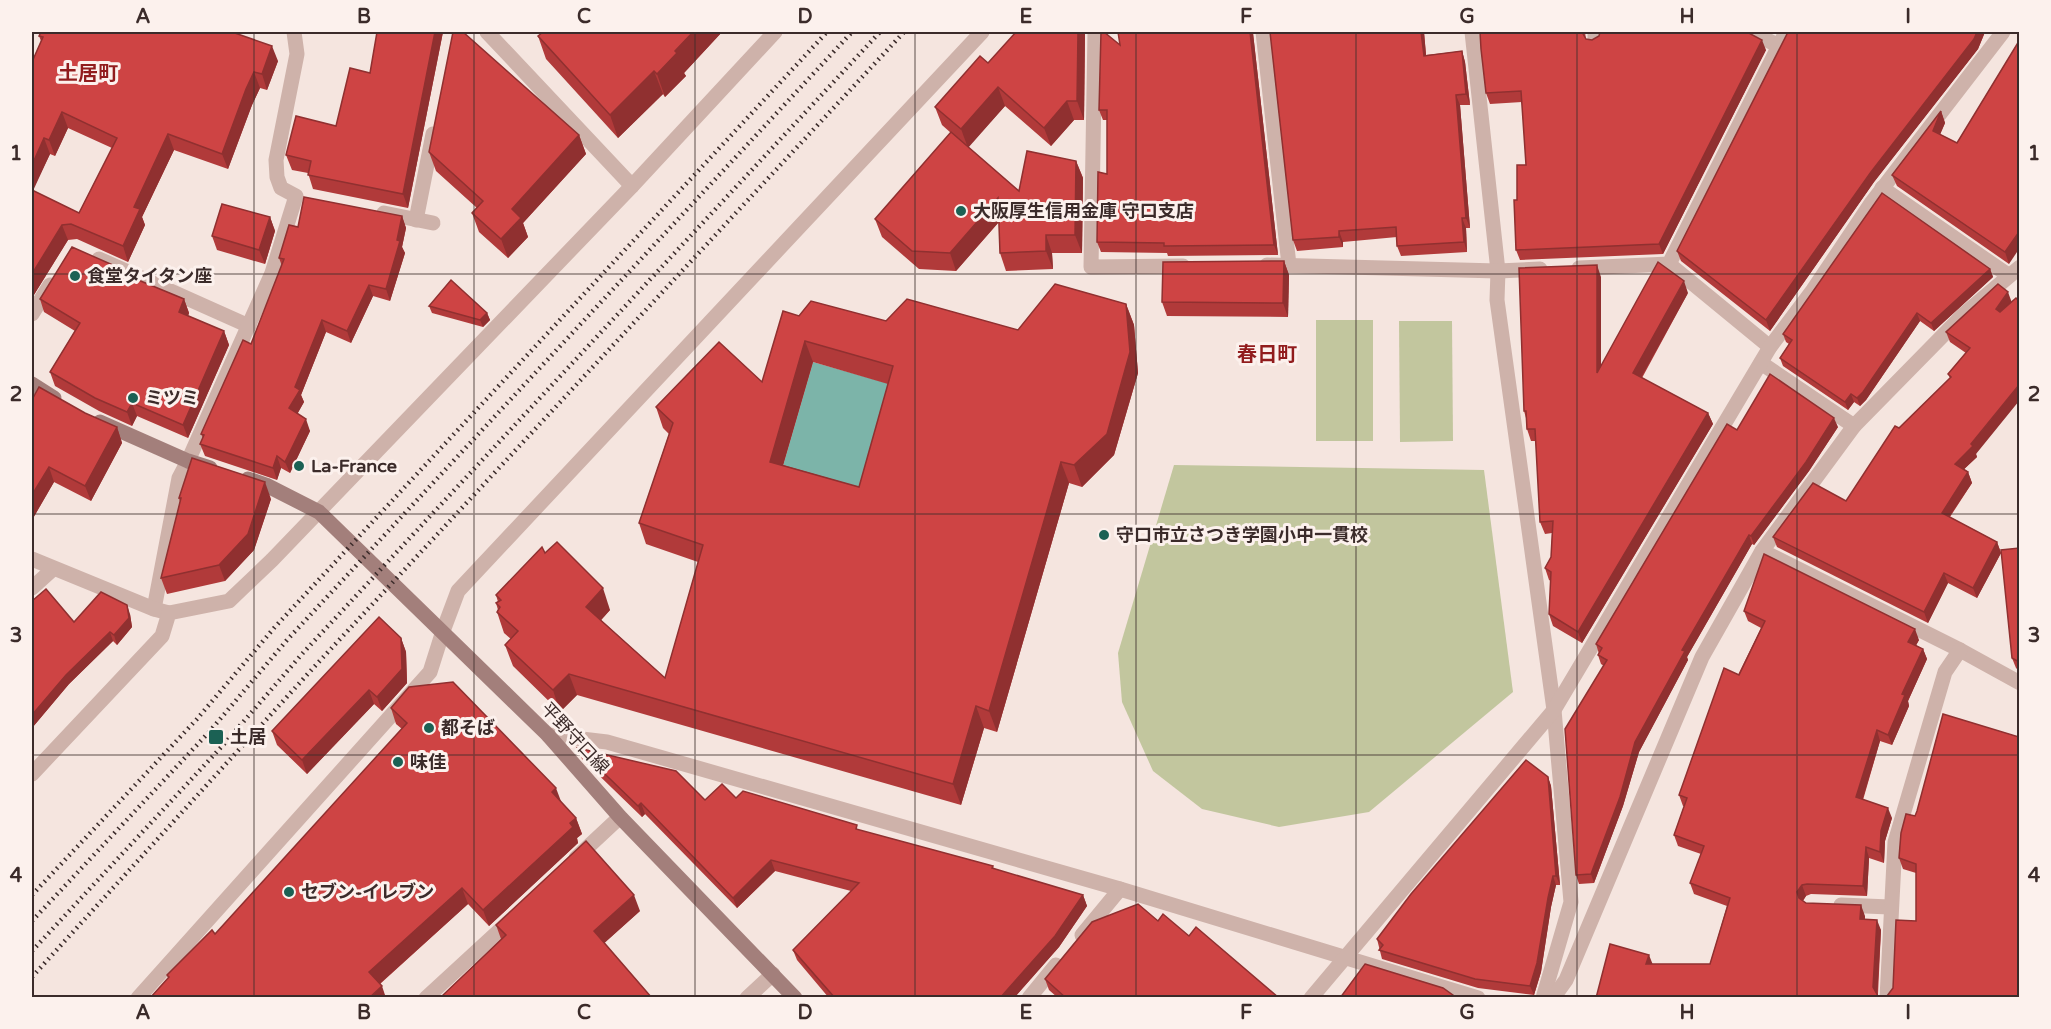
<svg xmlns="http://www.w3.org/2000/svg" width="2051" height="1029" viewBox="0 0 2051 1029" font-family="'Varela Round','Noto Sans JP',sans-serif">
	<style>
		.green { fill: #c2c69e }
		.water { fill: #7cb4a9 }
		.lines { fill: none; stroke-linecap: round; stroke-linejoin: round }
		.service { stroke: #ceb2aa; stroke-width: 15 }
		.minor { stroke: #ceb2aa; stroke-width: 15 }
		.tertiary { stroke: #ceb2aa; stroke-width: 15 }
		.secondary { stroke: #a37f7b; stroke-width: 15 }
		.rail { stroke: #3b2b2a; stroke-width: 4.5; stroke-dasharray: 1.5 4.5; stroke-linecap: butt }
		.wall { fill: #b13a3a; fill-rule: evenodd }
		.shaded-wall { fill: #903030 }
		.building { fill: #ce4444; stroke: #903030; stroke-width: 1.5; fill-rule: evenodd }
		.grid { fill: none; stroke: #3b2b2a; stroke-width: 1.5; stroke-opacity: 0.55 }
		.poi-dot { fill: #1b6154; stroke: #fcf1ed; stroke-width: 2 }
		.labels { text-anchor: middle; stroke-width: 6; stroke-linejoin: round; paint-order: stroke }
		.poi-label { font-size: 18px; font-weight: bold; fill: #3b2b2a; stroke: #fcf1ed; text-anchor: start }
		.street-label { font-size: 18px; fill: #3b2b2a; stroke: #fcf1ed }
		.neighbourhood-label { font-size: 20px; font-weight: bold; fill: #911c1d; stroke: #fcf1ed }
		.neatline { fill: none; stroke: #3b2b2a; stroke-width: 2 }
		.grid-label { font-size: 20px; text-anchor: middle; font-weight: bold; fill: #3b2b2a }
	</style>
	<rect width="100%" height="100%" fill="#f5e5df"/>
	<g class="green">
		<rect x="1316" y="320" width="57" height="121"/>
		<polygon points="1399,321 1452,321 1453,441 1400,442"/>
		<polygon points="1174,465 1484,470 1513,692 1369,812 1279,827 1202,809 1153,771 1122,702 1118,653"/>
	</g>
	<polygon class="water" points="813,362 901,387 866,508 778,483"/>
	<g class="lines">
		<g class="service">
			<polyline points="1751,32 1779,46"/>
			<polyline points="99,259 249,326"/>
			<polyline points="32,314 50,285"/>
			<polyline points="154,609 179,478 188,461"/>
			<polyline points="1841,905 1890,907"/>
		</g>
		<g class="minor">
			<polyline points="487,32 632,186"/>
			<polyline points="1095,32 1091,267 1183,266"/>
			<polyline points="1263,32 1289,265"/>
			<polyline points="1472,32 1498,271 1497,300 1554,710 1571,902 1543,998"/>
			<polyline points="1595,41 1595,32"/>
			<polyline points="1882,188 2008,275"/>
			<polyline points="384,213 433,223"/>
			<polyline points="416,220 433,134"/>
			<polyline points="1669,264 1770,347"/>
			<polyline points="1267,265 1498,271 1540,269"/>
			<polyline points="1579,268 1669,264 1786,32"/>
			<polyline points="1761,363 1854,426"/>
			<polyline points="188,461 272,273 296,196 281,188 277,177 276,160 297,54 294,32"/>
			<polyline points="1762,551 1960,650 2020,683"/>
			<polyline points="32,559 154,609 169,613"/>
			<polyline points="32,588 53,569"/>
			<polyline points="548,735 607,742 1120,889 1478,998"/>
			<polyline points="32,774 162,636 169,613 229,601 272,560 632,186 775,32"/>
			<polyline points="576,858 620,817"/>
			<polyline points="1082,935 1120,889"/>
			<polyline points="138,998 430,672 443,631"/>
			<polyline points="426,998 513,918"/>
			<polyline points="747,998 773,974"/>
			<polyline points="1029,998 1056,965"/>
			<polyline points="1311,998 1554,710 1770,347 1813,290 1872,202 2003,32"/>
			<polyline points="1553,998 1566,980 1702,657 1762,551 1854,426 1963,315 2020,267"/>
			<polyline points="1887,998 1895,842 1945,672 1960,650"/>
		</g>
		<polyline class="tertiary" points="443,631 458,591 982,32"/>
		<g class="secondary">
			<polyline points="32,384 54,398"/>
			<polyline points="100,422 188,461 210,468"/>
			<polyline points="248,479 266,485 319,512 548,735 620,817 795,998"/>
		</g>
		<g class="rail">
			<polyline points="32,895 197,719 274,628 827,32"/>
			<polyline points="32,921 210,731 287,640 852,32"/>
			<polyline points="32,951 225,743 302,654 880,32"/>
			<polyline points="32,977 315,666 904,32"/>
		</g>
	</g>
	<g class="wall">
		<polygon points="377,32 443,32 408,208 313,189 308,173 292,170 286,155 336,126 370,73"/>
		<polygon points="543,32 722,32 684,73 686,76 665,97 663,94 618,138 546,59 538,36"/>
		<polygon points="1016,32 1085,32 1084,120 1074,120 1051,146 1005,106 968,147 1019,191 1076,161 1083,178 1082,253 1052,253 1053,269 1006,271 1000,253 999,222 956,271 919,269 882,237 875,219 951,133 942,125 935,107 988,63"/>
		<polygon points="1118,32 1254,32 1253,33 1278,255 1168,256 1167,253 1101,252 1097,242 1107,174 1107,120 1103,120 1099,110 1120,45"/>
		<polygon points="1270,32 1424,32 1426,55 1462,51 1465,62 1470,105 1460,105 1470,228 1466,228 1467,252 1401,256 1397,246 1397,237 1343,242 1343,247 1297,251 1293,240"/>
		<polygon points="1585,32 1586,39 1592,40 1766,50 1663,254 1520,260 1516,250 1517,200 1526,165 1522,102 1490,104 1486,93"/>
		<polygon points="1788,32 1985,32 1978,49 1874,182 1770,331 1681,261 1677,251"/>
		<path d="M 39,36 L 278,61 L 267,90 L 260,88 L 252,105 L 228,169 L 174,150 L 142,217 L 145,225 L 128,262 L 77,239 L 68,240 L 32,298 L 32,62 L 41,41 ZM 68,128 L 112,148 L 79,213 L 32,191 L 50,154 L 55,156 Z"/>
		<polygon points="2019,41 2009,264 1897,186 1892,175 1941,111 1945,123 1940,134 1957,143"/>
		<polygon points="579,135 586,154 523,223 528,237 508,258 479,232 472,213 477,208 436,171 429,152"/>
		<polygon points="402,216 406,228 402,247 405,253 390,301 373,296 351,343 326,332 301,395 304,402 297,414 310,431 290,473 281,468 277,480 205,456 200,444 203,438 201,434 251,344 282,266 279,258 298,227"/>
		<polygon points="270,217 275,231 265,264 217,250 212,236"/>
		<polygon points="1284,261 1289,275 1288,317 1167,316 1162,302"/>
		<polygon points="115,266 117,271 184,299 189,313 188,316 224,331 229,345 188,438 137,416 132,426 99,411 55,386 50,372 75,331 44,312 40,299"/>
		<polygon points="1990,269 1993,277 1934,331 1920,321 1866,400 1860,406 1854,402 1848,410 1783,366 1780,358 1789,344 1786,342 1783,334"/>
		<polygon points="1601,277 1601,366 1688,293 1642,378 1708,413 1713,424 1582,643 1553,626 1549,614 1551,581 1549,580 1545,568 1551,557 1552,533 1545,534 1540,522 1536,441 1531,441 1527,429 1526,418 1524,411"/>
		<polygon points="2012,302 1976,454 1977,457 1964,469 1968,472 1972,483 1950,517 1997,542 2001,553 1977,598 1948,583 1928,623 1777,547 1773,537 1846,501 1899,428 1950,378 1948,374 1966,353 1950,342 1946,332"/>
		<path d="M 1126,304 L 1134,325 L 1138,373 L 1114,455 L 1082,487 L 1069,483 L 997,732 L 984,728 L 961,805 L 577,695 L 560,712 L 513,666 L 505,645 L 511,639 L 504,633 L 497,612 L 498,610 L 496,603 L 498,602 L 496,595 L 545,553 L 610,610 L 601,620 L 665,678 L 698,562 L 646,544 L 639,523 L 669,434 L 663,428 L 656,407 L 762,382 L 799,316 L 1018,330 ZM 813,362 L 888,384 L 859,487 L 783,465 Z"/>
		<polygon points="429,306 487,313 490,320 483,327 432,313"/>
		<polygon points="34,396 85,413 117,427 122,443 91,501 54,482 32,520"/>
		<polygon points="1838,427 1809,471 1754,545 1752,544 1687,657 1688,660 1639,752 1623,806 1594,883 1579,884 1576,875 1604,666 1601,664 1598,655 1599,654 1596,644 1737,430"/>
		<polygon points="179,498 271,499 254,550 225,581 167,594 161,578 180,502"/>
		<polygon points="2019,548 2019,671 2016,668 2012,658"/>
		<polygon points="32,601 74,622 130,614 132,627 117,645 113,641 69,684 32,728"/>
		<polygon points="1744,611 1919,640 1916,645 1923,649 1927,659 1908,701 1909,706 1892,745 1880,741 1863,800 1892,818 1885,841 1884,863 1869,858 1867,896 1811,894 1806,896 1803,901 1806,903 1865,916 1865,919 1881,930 1878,994 1878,996 1887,996 1893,988 1916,921 1916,873 1903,869 1899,858 1901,833 2019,998 1596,998 1652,964 1710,964 1727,906 1694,894 1690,883 1701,854 1678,846 1674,835 1684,806 1683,806 1679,795 1761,628 1748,621"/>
		<polygon points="401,638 406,652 407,683 382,711 374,704 307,774 277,745 272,731"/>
		<polygon points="391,708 561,802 576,818 582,834 577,838 578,843 489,926 468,904 380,984 168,978 167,975 215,934 402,729 396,724"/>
		<polygon points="578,748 705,800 736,798 993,866 994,869 1083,895 1087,906 1059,947 1014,998 829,998 797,960 793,950 851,891 775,871 737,908 645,814 642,817 582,759"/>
		<polygon points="1548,777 1551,786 1560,885 1556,885 1551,907 1541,972 1534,995 1478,988 1382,959 1377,939"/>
		<polygon points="640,911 604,943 652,998 444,998 443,995 501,939 496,925"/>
		<polygon points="1158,921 1189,936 1279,998 1058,998 1049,990 1045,979"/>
	</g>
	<g class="shaded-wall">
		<polygon points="435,32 443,32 408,208 403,194"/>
		<polygon points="693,32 722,32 684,73 686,76 665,97 657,74 675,51"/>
		<polygon points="1078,32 1085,32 1084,120 1077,101"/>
		<polygon points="1250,32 1254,32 1253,33 1278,255 1274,245"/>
		<polygon points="1421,32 1424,32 1427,66 1424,56"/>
		<polygon points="1977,32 1985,32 1978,49 1874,182 1770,331 1766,320 1871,172"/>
		<polygon points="1762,40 1766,50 1663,254 1659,244"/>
		<polygon points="272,46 278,61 267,90 262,74"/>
		<polygon points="1462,51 1465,62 1470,105 1466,94"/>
		<polygon points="654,71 663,94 618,138 610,115"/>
		<polygon points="254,72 260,88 252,105 228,169 222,154 246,89"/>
		<polygon points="998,87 1005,106 968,148 961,129"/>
		<polygon points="1456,95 1460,105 1470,228 1466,218"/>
		<polygon points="1067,101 1074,120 1051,146 1044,128"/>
		<polygon points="1941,111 1945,123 1937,142 1933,131"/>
		<polygon points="62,112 68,128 55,156 49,140"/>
		<polygon points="168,134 174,150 142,217 145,225 128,262 123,246 134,207"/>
		<polygon points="579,135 586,154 523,223 528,237 508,258 501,239 512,209"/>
		<polygon points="44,138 50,154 32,193 32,165"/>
		<polygon points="1076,161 1083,178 1082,253 1075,235"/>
		<polygon points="998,198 1004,216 956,271 950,253"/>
		<polygon points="402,216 406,228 402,247 405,253 390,301 386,289"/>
		<polygon points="270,217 275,231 265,264 259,250"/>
		<polygon points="1462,218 1466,228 1467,252 1464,242"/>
		<polygon points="62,225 68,240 32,298 32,274"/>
		<polygon points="1339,231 1343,242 1343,247 1339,237"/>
		<polygon points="2019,232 2019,249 2009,264 2005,252"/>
		<polygon points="1046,235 1052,253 1053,269 1046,251"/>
		<polygon points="1284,261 1289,275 1288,317 1283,303"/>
		<polygon points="1597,265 1601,277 1601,385 1597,373"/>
		<polygon points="1990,269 1993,277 1934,331 1931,323"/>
		<polygon points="1684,281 1688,293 1637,385 1633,373"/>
		<polygon points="369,285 373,296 351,343 347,331"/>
		<polygon points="2008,292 2012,303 2000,320 1996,309"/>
		<polygon points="184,299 189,313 184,326 179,312"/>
		<polygon points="1126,304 1134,325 1138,373 1114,455 1082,487 1074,465"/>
		<polygon points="487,313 490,320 483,327 480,320"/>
		<polygon points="1917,313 1920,321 1866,400 1860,406 1857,398"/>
		<polygon points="322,320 326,332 301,395 304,402 294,420 289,408 295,387"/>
		<polygon points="224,331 229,345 188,438 183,425"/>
		<polygon points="805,341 813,362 778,483 770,462"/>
		<polygon points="2019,385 2019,401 1976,454 1977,457 1959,474 1955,464"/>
		<polygon points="1851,394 1854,402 1848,410 1845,402"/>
		<polygon points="132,403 137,416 132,426 127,412"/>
		<polygon points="1708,413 1713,424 1582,643 1578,632"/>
		<polygon points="1834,418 1838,427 1809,471 1754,545 1751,536"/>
		<polygon points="306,419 310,431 290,473 285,462"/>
		<polygon points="117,427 122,443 91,501 85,486"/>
		<polygon points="277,456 281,468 277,480 273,468"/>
		<polygon points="1061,462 1069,483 997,732 989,711"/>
		<polygon points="49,467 54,482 32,520 32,495"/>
		<polygon points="1968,472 1972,483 1945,523 1942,513"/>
		<polygon points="265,482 271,499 254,550 225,581 219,565"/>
		<polygon points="1749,535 1752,544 1687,657 1688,660 1639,752 1623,806 1594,883 1591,874 1635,742 1682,650"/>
		<polygon points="1997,542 2001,553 1977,598 1973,588"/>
		<polygon points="1944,573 1948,583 1928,623 1924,612"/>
		<polygon points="603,588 610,610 594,628 586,607"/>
		<polygon points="127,605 130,614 132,627 117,645 114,635"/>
		<polygon points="1915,629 1919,640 1912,653 1908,642"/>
		<polygon points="110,632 113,641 69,684 32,728 32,715 66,675"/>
		<polygon points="401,638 406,652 407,683 382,711 377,697"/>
		<polygon points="1923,649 1927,659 1908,701 1909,706 1892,745 1888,735 1902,694"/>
		<polygon points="569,674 577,695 560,712 553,690"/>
		<polygon points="369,690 374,704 307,774 302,760"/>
		<polygon points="976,706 984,728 961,805 953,784"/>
		<polygon points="1877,730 1880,741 1860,808 1856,797"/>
		<polygon points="1548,777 1551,786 1560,885 1556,876"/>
		<polygon points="556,788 562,804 552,792"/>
		<polygon points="641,803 645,814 642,817 638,806"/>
		<polygon points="1888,808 1892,818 1885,841 1884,863 1880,852 1881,831"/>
		<polygon points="576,818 582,834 577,838 578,843 489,926 483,910"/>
		<polygon points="1866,847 1869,858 1867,896 1863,886"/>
		<polygon points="771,860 775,871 737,908 733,898"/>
		<polygon points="1553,876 1556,885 1551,907 1541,972 1534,995 1530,986 1548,898"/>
		<polygon points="1802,885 1806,896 1801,903 1799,898 1797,892"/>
		<polygon points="462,888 468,904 375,988 369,972"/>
		<polygon points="634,895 640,911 600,947 594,931"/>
		<polygon points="1083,895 1087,906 1059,947 1014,998 1000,998"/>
		<polygon points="1861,905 1865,916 1864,930 1860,919"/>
		<polygon points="1877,920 1881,930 1877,998 1873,987"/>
		<polygon points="1649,955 1653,965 1646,964"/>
		<polygon points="382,986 386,998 369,998"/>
	</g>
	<g class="building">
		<polygon points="41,32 232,32 272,46 262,74 254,72 246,89 222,154 168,134 134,207 140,209 123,246 71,224 62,225 32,274 32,190 79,213 117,138 62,112 49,140 44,138 32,165 32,62 43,37 39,36"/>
		<polygon points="377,32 435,32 403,194 308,175 311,161 286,155 296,116 336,126 350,68 370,73"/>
		<polygon points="453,32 463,32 579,135 512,209 521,218 501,239 472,213 483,201 429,152"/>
		<polygon points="543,32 693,32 675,51 677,53 657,74 654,71 610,115 538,36"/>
		<polygon points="1016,32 1078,32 1077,101 1067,101 1044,128 998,87 961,129 935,107 980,56 988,63"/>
		<polygon points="1101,32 1104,32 1120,45 1118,32 1250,32 1274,245 1164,246 1164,243 1097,242 1098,172 1107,174 1107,110 1099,110"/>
		<polygon points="1270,32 1421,32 1424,56 1462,51 1466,94 1456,95 1466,218 1462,218 1464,242 1397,246 1396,227 1339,231 1339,237 1293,240"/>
		<polygon points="1480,32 1582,32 1586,39 1592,40 1599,36 1600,32 1747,32 1762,40 1659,244 1516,250 1514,200 1517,200 1517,165 1526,165 1521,91 1486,93 1481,49"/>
		<polygon points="1788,32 1977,32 1974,39 1871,172 1766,320 1677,251"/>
		<polygon points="2019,41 2019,232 2005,252 1892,175 1941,111 1933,131 1957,143"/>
		<polygon points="951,132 1019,191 1027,151 1076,161 1075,235 1046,235 1046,251 1000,253 998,198 950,253 912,251 875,219"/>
		<polygon points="1882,193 1990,269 1931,323 1917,313 1863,392 1857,398 1851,394 1845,402 1780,358 1792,340 1783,334"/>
		<polygon points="304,197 402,216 397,240 400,241 386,289 369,285 347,331 322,320 295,387 300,390 289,408 306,419 285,462 277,456 273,468 200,444 204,435 201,434 243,340 251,344 284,259 279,258 289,225 298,227"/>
		<polygon points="222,204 270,217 259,250 212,236"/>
		<polygon points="72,247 115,266 114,270 184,299 179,312 224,331 183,425 132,403 127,412 95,398 50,372 80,323 40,299"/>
		<polygon points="1284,261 1283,303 1162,302 1163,262"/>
		<polygon points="1658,262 1684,281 1633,373 1708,413 1578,632 1549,614 1551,572 1545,568 1551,557 1553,521 1540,522 1535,429 1527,429 1526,411 1524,411 1519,268 1597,265 1597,373"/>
		<polygon points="451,280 487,313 480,320 429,306"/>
		<path d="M 1055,284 L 1126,304 L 1130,352 L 1107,434 L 1074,465 L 1061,462 L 989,711 L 976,706 L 953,784 L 569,674 L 553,690 L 505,645 L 518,631 L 497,612 L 500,607 L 496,603 L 501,600 L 496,595 L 542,547 L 545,553 L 557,542 L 603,588 L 586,607 L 665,678 L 703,545 L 639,523 L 673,423 L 656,407 L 719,342 L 762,382 L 783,311 L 799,316 L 811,301 L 886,321 L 907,299 L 1018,330 ZM 805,341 L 893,366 L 859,487 L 770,462 Z"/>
		<polygon points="1998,284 2008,292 1996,309 2000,312 2016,298 2019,301 2019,385 1971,444 1973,446 1955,464 1968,472 1942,513 1997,542 1973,588 1944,573 1924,612 1773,537 1813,483 1846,501 1895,426 1899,428 1951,377 1948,374 1970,348 1946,332"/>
		<polygon points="1770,374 1834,418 1806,462 1751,536 1749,535 1682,650 1685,651 1635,742 1620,797 1591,874 1576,875 1565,729 1607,660 1598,655 1602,648 1596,644 1727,424 1737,430"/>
		<polygon points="39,387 85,413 117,427 85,486 49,467 32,495 32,394 34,396"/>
		<polygon points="192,458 265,482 248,534 219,565 161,578 181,498 179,498"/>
		<polygon points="2019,548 2019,662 2012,658 2001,550"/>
		<polygon points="1764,554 1915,629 1908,642 1923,649 1902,694 1905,695 1888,735 1877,730 1856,797 1888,808 1881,831 1880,852 1866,847 1863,886 1807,884 1802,885 1797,892 1799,898 1806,903 1861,905 1860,919 1877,920 1873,987 1878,996 1887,996 1893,988 1896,920 1916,921 1916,864 1899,858 1901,833 1906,814 1915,816 1917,811 1943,714 2019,737 2019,998 1596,998 1610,944 1649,955 1646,964 1710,964 1730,898 1690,883 1704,846 1674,835 1687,798 1679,795 1724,668 1739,675 1765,621 1744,611"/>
		<polygon points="46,589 74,622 101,592 127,605 129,618 114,635 110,632 66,675 32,715 32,601"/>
		<polygon points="379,617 401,638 402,669 377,697 369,690 302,760 272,731"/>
		<polygon points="453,682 556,788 552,792 576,818 570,823 573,827 483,910 462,888 369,972 382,986 369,998 150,998 169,977 167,975 212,930 215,934 407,723 391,708 409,687"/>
		<polygon points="578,748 676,771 705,800 722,784 736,798 743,791 857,825 856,829 993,866 992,868 1083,895 1055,936 1000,998 835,998 793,950 859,883 771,860 733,898 641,803 638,806"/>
		<polygon points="1526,760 1548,777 1556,876 1553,876 1548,898 1537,963 1530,986 1475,979 1379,950 1383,945 1377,939 1411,894"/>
		<polygon points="586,841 634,895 594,931 652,998 445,998 443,995 506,935 496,925"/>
		<polygon points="1138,904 1158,921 1163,914 1189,936 1196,927 1279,998 1066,998 1045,979 1092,922"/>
		<polygon points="1365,964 1443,988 1457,998 1340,998"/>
	</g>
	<path class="grid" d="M 254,32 L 254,998M 474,32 L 474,998M 695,32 L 695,998M 915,32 L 915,998M 1136,32 L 1136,998M 1356,32 L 1356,998M 1577,32 L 1577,998M 1797,32 L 1797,998M 32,274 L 2020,274M 32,514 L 2020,514M 32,755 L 2020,755"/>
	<g class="poi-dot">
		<circle cx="961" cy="211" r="6"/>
		<circle cx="75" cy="276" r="6"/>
		<circle cx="133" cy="398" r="6"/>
		<circle cx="299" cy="466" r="6"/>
		<circle cx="1104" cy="535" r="6"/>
		<circle cx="429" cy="728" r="6"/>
		<rect x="208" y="729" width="16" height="16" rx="3"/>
		<circle cx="398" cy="762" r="6"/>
		<circle cx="289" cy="892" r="6"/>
	</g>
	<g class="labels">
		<g class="poi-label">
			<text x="973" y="217">大阪厚生信用金庫 守口支店</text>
			<text x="87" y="282">食堂タイタン座</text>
			<text x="145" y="404">ミツミ</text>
			<text x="311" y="472">La-France</text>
			<text x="1116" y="541">守口市立さつき学園小中一貫校</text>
			<text x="441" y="734">都そば</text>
			<text x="230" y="743">土居</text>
			<text x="410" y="768">味佳</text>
			<text x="301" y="898">セブン-イレブン</text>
		</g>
		<g class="street-label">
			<text transform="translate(575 738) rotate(47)" y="6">平野守口線</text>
		</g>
		<g class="neighbourhood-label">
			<text x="88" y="80">土居町</text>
			<text x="1267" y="361">春日町</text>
		</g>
	</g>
	<rect width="2051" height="1029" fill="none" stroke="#fcf1ed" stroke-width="66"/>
	<rect x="33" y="33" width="1985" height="963" class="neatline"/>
	<g class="grid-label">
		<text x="143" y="23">A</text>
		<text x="364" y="23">B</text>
		<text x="584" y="23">C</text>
		<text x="805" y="23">D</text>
		<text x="1026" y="23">E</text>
		<text x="1246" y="23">F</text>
		<text x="1467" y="23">G</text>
		<text x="1687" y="23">H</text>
		<text x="1908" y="23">I</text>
		<text x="16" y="160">1</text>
		<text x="2034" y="160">1</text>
		<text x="16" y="401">2</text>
		<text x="2034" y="401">2</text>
		<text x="16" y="642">3</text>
		<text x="2034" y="642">3</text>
		<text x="16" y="882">4</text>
		<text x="2034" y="882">4</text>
		<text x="143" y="1019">A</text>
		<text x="364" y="1019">B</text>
		<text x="584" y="1019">C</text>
		<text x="805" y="1019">D</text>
		<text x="1026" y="1019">E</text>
		<text x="1246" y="1019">F</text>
		<text x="1467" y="1019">G</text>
		<text x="1687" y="1019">H</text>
		<text x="1908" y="1019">I</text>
	</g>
</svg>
